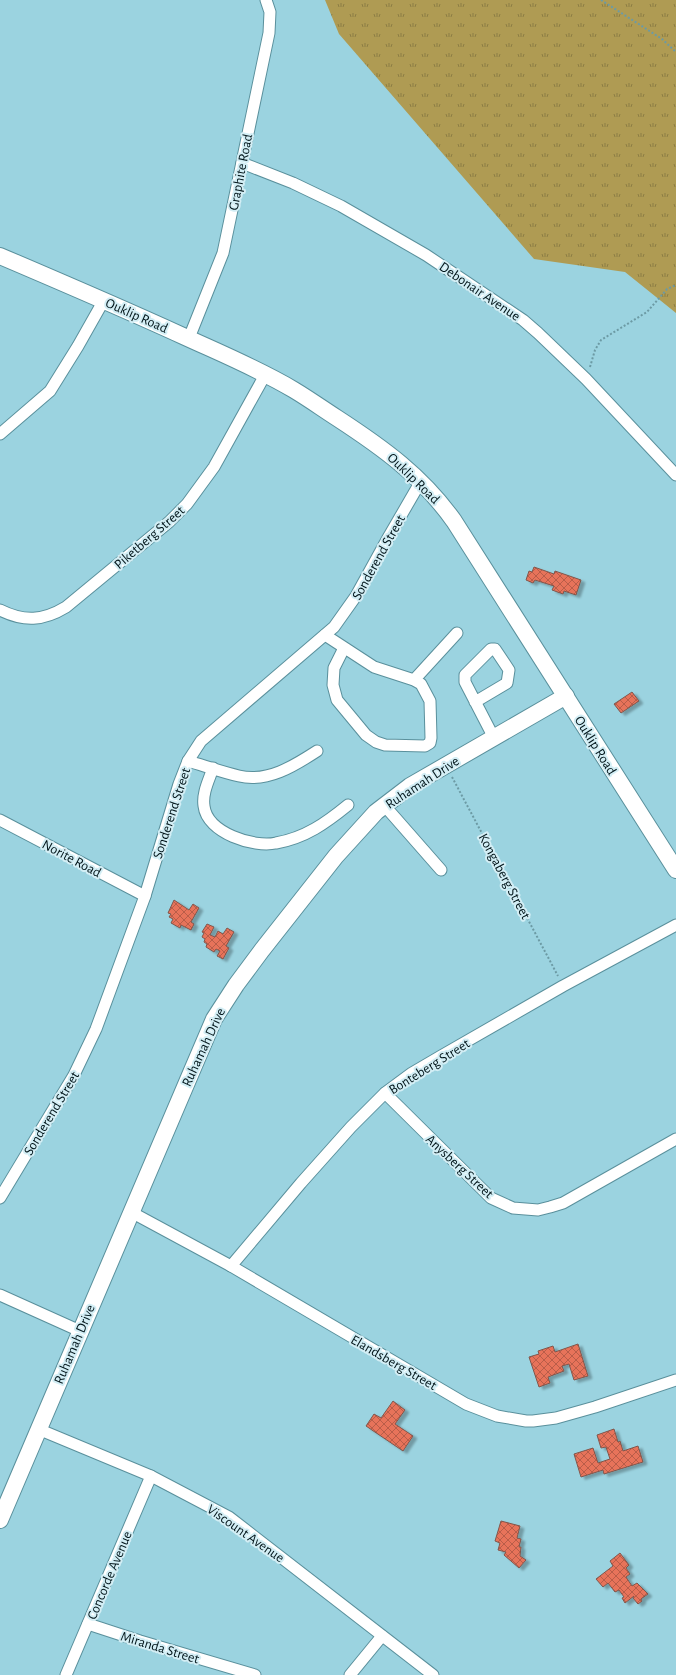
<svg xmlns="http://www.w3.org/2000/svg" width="676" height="1675" viewBox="0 0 676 1675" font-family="'Alegreya Sans',sans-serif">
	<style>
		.park { fill: url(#park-tufts) }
		.building { fill: url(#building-cross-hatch); stroke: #81564c; filter: url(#shadow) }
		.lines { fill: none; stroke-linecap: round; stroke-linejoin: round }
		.street-casing { stroke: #5a909c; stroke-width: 13 }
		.secondary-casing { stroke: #5a909c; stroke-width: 18 }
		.path { stroke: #6c9aa4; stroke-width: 2; stroke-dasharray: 2 2; stroke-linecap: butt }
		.street { stroke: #fff; stroke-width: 11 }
		.secondary { stroke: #fff; stroke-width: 16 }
		.labels { text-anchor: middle; stroke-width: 4; stroke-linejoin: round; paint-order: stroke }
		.street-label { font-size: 14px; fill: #001419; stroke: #d3eef5 }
	</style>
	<defs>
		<pattern id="park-tufts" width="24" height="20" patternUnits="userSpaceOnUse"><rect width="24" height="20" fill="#af9b53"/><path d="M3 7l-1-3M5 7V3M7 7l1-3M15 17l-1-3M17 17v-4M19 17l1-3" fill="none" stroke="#8c7d44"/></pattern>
		<pattern id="building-cross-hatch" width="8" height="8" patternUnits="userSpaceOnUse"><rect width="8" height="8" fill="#e7735a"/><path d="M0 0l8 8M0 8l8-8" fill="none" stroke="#b95d4a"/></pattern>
		<filter id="shadow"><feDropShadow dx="4" dy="2.5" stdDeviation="1" flood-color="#0004"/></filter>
	</defs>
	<rect width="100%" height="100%" fill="#9bd3e0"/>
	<polygon class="park" points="325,0 676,0 676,313 625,272 534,259 339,34"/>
	<g class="building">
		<polygon points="534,567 554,574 555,571 581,580 576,595 564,591 563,594 552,590 554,586 535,580 533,583 526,580 529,571 532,572"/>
		<polygon points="632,692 639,701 621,713 614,704"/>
		<polygon points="174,900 189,910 193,904 199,908 191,922 194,924 191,930 181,925 180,928 171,923 173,919 169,917 171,914 168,913"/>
		<polygon points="207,924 214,927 210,935 215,937 218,931 223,934 227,928 234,932 226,946 229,948 223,959 217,956 220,951 216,949 214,952 206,947 207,944 204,942 205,939 202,937 204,933 202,932"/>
		<polygon points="578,1344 588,1376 574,1380 569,1364 562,1366 564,1371 548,1377 550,1383 539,1387 529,1357 539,1354 538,1351 553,1346 555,1352"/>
		<polygon points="393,1401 405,1410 395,1424 413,1436 403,1451 366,1426 374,1414 381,1418"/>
		<polygon points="614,1429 618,1442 620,1441 623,1451 638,1446 643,1462 604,1474 603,1470 581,1477 574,1454 593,1448 598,1463 610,1459 606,1447 601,1448 597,1435"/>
		<polygon points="501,1521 520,1526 517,1538 521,1539 519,1547 521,1547 520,1556 526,1560 519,1568 504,1555 506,1552 498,1550 500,1543 495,1541"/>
		<polygon points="620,1553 629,1565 626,1568 630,1574 626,1577 632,1586 637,1583 648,1594 641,1599 642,1601 638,1604 633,1598 634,1596 625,1603 622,1598 624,1597 619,1590 615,1592 608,1583 603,1587 596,1579 613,1566 610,1561"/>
	</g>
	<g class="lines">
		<defs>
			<g id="street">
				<polyline points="242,163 293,183 341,206 426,255 523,320 538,333 586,379 676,475"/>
				<polyline points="189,338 223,253 269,33 270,12 266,0"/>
				<polyline points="0,434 50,391 78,346 104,300"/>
				<path d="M 0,610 C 24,622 43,621 66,607 L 169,522 L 187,504 L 214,467 L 265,375"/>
				<polyline points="325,635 374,667 414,680 421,684 430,701 431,738 430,743 425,746 385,745 376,742 366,735 337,700 333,685 334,668 344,648"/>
				<polyline points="414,680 457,633"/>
				<polyline points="475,702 507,683 509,670 495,649 491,649 465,675 465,682 494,738"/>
				<path d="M 188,761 C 205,766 222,772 239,776 C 267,783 294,766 317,751"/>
				<path d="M 213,768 C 209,780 202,793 204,806 C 207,833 254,848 276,843 C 305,838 326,823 348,805"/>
				<polyline points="384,805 441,870"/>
				<polyline points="0,820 145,896"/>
				<polyline points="385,1093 491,1198 513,1208 538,1210 550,1207 563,1203 676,1139"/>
				<polyline points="0,1198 74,1075 96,1029 145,896 179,784 188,761 201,741 334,627 356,596 388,538 421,481"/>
				<polyline points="131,1212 231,1266 466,1404 497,1416 526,1421 533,1421 556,1418 595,1407 676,1380"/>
				<polyline points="231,1266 301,1183 351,1127 385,1093 412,1073 441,1056 563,986 676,925"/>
				<polyline points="0,1295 80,1331"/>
				<polyline points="38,1429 151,1476 229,1517 433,1675"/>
				<polyline points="88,1624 140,1641 255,1675"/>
				<polyline points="66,1675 151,1476"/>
				<polyline points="350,1675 382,1636"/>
			</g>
			<g id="secondary">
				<path d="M 0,256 C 61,282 122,308 183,336 C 220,353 259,369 294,390 C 309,399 323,409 337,418 C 383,448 422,476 454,521 L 676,870"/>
				<polyline points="0,1520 214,1019 236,985 262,950 336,856 376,812 410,786 566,696"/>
			</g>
		</defs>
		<use href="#street" class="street-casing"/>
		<use href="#secondary" class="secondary-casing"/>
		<g class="path">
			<polyline points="601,0 662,39 676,52"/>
			<polyline points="590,367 595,350 601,340 647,312 667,289 676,285"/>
			<polyline points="452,777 558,976"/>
		</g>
		<use href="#street" class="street"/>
		<use href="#secondary" class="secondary"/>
	</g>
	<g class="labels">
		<g class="street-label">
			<text transform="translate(240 172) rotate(-79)" y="5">Graphite Road</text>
			<text transform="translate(480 291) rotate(34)" y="5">Debonair Avenue</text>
			<text transform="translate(137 315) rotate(24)" y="5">Ouklip Road</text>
			<text transform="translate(414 478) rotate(44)" y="5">Ouklip Road</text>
			<text transform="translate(149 537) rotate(-41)" y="5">Piketberg Street</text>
			<text transform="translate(378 557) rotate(-61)" y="5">Sonderend Street</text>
			<text transform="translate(596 745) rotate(58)" y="5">Ouklip Road</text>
			<text transform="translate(422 782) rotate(-33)" y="5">Ruhamah Drive</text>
			<text transform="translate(171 813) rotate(-72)" y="5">Sonderend Street</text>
			<text transform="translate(72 858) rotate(28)" y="5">Norite Road</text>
			<text transform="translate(505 876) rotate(62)" y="5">Kongaberg Street</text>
			<text transform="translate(203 1047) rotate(-65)" y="5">Ruhamah Drive</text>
			<text transform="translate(429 1066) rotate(-32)" y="5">Bonteberg Street</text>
			<text transform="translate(51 1113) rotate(-59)" y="5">Sonderend Street</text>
			<text transform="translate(460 1166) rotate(43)" y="5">Anysberg Street</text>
			<text transform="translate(74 1344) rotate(-67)" y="5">Ruhamah Drive</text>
			<text transform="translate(394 1362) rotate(30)" y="5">Elandsberg Street</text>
			<text transform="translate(246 1533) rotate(35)" y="5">Viscount Avenue</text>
			<text transform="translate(109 1575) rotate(-67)" y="5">Concorde Avenue</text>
			<text transform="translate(160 1647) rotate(17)" y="5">Miranda Street</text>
		</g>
	</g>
</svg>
